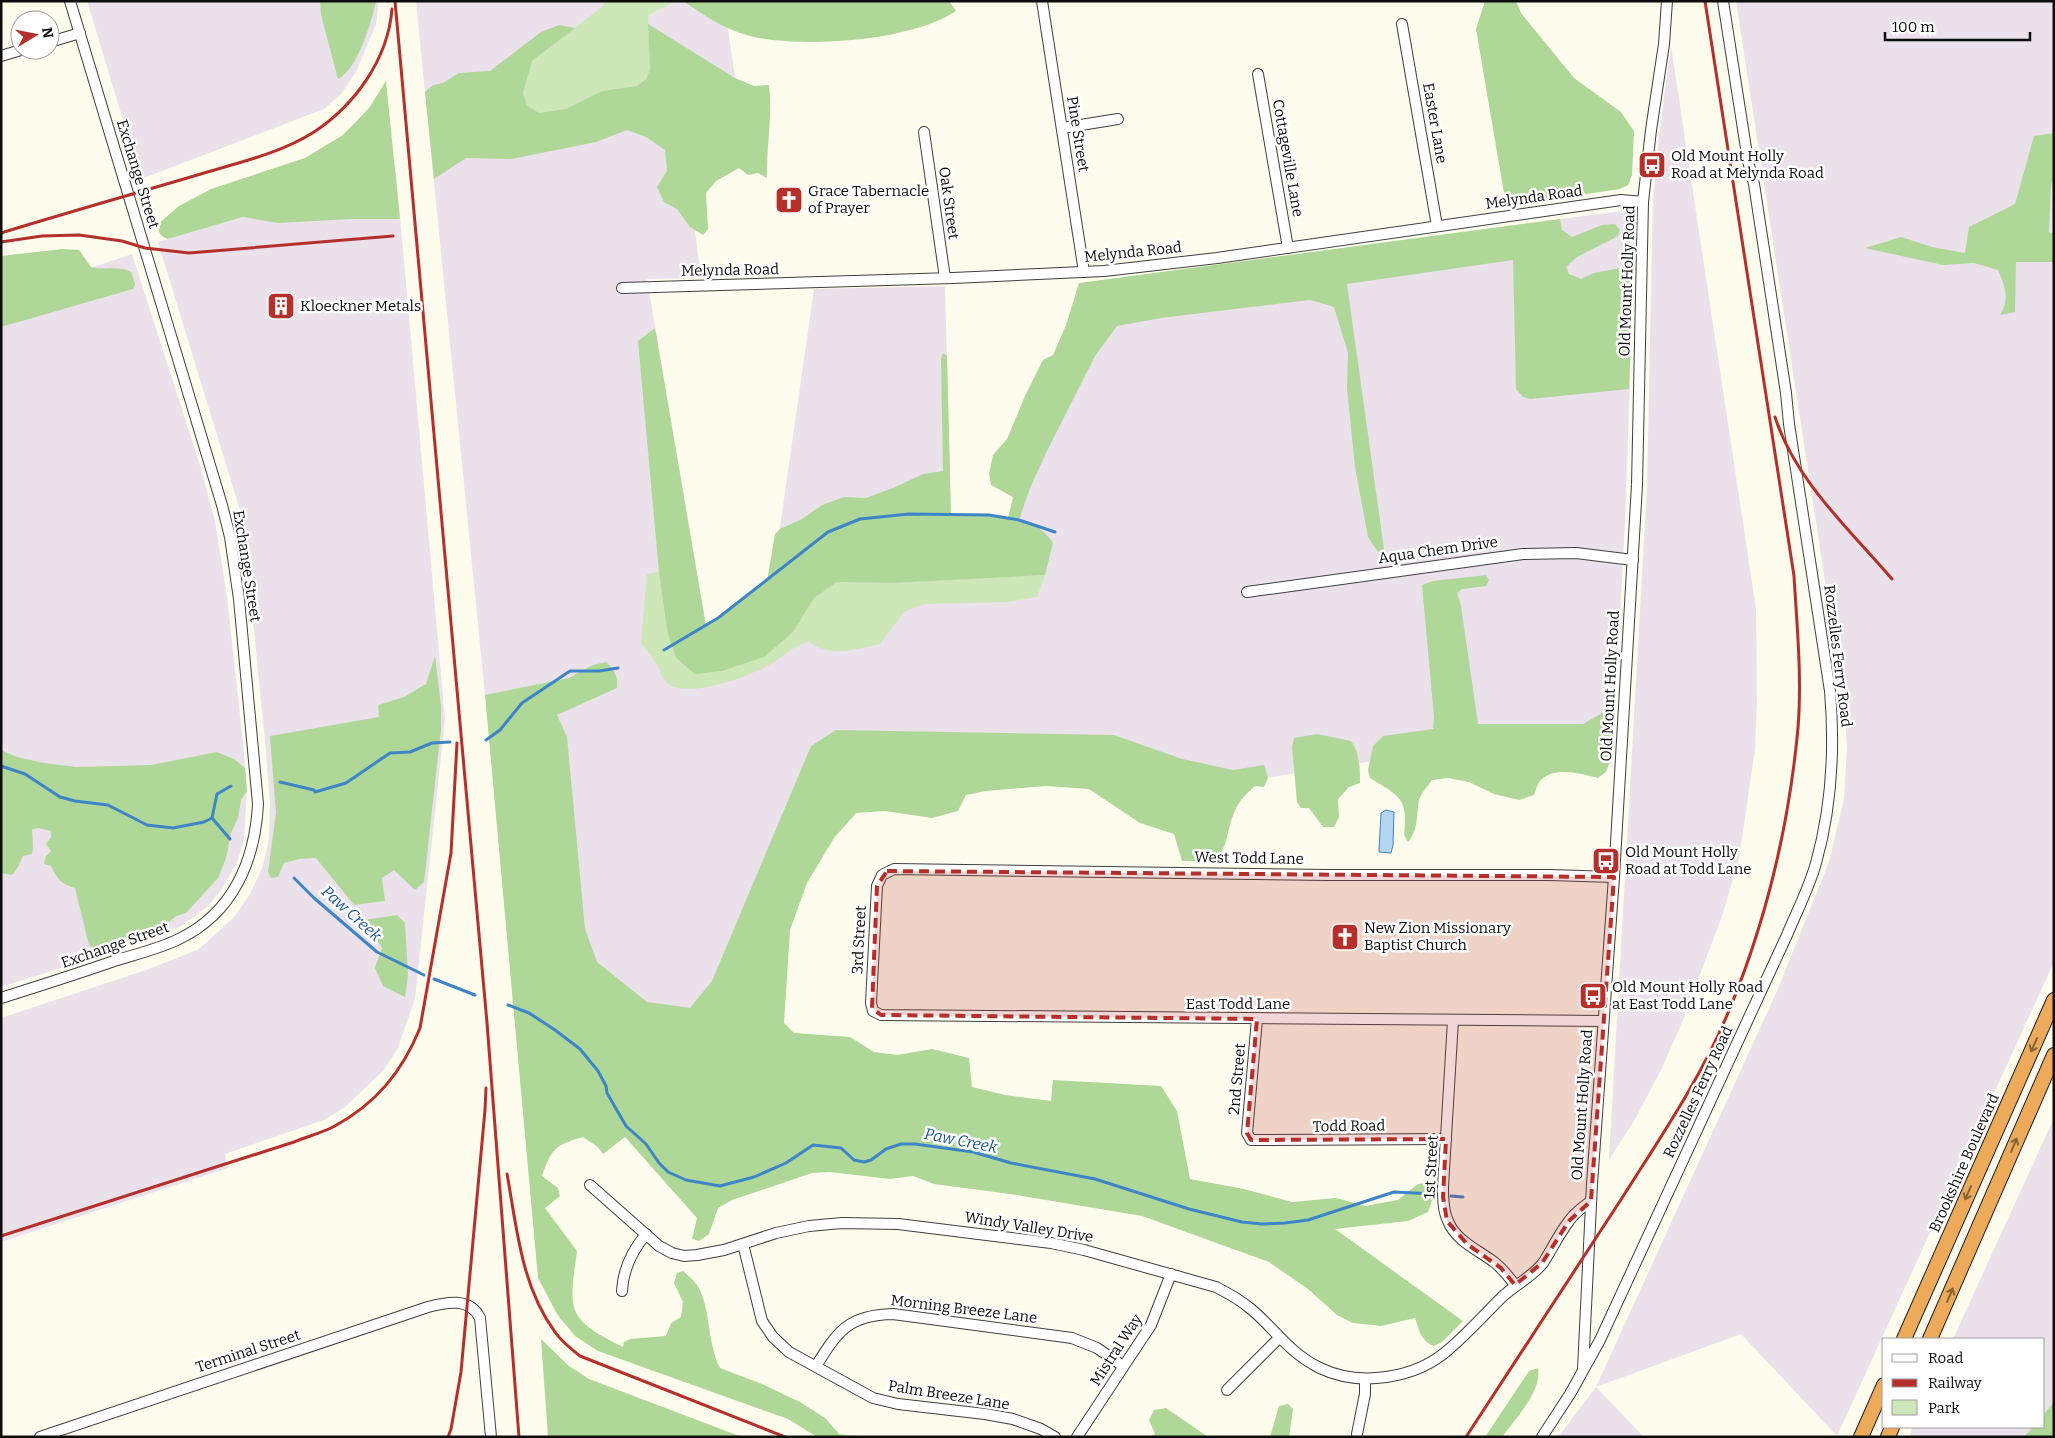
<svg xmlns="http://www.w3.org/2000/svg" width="2055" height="1438" viewBox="0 0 2055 1438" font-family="Bitter,serif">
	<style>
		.industrial { fill: #ebe1eb }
		.green { fill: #cde7b8 }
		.forest { fill: #afd798 }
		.water { fill: #b4d6f3; stroke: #3e85c7 }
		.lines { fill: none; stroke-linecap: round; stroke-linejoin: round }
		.stream { stroke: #3e85c7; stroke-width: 3 }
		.minor-casing { stroke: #3f3f3f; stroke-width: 12 }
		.highway-casing { stroke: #1d1d1d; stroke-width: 16 }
		.minor { stroke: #fff; stroke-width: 10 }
		.highway { stroke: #edaa5b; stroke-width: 14 }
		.rail { stroke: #b6302b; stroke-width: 3 }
		.oneway { stroke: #886337 }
		.marked { fill: #b6302b; fill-opacity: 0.2; stroke: #b6302b; stroke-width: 4; stroke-dasharray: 10 6; stroke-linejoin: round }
		.labels { text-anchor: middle; stroke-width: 5; stroke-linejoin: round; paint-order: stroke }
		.street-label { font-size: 15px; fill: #0c0c0c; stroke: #fff }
		.poi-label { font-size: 15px; fill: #0c0c0c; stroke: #fff; text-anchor: start }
		.water-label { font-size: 16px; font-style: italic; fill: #1c5898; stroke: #fff }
	</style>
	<rect width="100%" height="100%" fill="#fefced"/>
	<g class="industrial">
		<polygon points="87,1 379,1 376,24 356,72 341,94 324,109 141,179"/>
		<polygon points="416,1 724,1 738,98 764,86 766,162 686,161 701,278 647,279 706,626 773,576 814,289 945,286 951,514 989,515 1011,518 1085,283 1636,209 1625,522 1612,764 1437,751 1138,798 1115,754 835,763 718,1077 611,1037 496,718 485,695"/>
		<polygon points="1736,1 2054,1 2054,962 1837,1436 1741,1334 1596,1387 1644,1437 1558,1437 1596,1387 1777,991 1829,862 1844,799 1847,748 1844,705"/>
		<polygon points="1671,46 1756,609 1757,700 1755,749 1739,859 1722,916 1683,1020 1661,1070 1635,1119 1609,1160 1647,487 1653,200 1659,135"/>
		<polygon points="396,172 445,719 415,999 397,1050 383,1071 345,1107 324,1120 225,1154 228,1168 1,1242 1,1018 146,970 197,950 207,942 235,916 250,894 263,866 269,838 270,803 266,751 243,520 158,242"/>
		<polygon points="132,254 199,462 215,521 227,597 243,743 247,791 244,840 237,862 222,889 208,906 180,927 142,942 1,987 1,298"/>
		<polygon points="2054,1118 2054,1437 1909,1437 1913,1427 2044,1427 2044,1339 1953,1339"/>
	</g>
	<g class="green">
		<polygon points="605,1 676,1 648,15 650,69 646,79 637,86 602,91 566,109 539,113 527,105 523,93 532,61 603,6"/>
		<path d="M 659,572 L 667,630 L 794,631 L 814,598 L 837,582 L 894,583 L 1045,575 L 1037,597 L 1008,602 L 924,604 L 904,612 L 880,644 C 855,649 832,658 809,642 C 793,645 782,658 769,665 C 750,676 683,701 666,682 C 662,678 660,670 657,665 C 653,657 646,650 641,643 L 647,574 Z"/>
	</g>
	<g class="forest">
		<path d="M 320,1 L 376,1 C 372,21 357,70 338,79 L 321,15 Z"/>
		<path d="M 683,1 L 949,1 L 956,11 C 912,41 806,48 754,37 C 727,31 705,16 683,1 Z"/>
		<polygon points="1485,1 1516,1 1521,13 1574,78 1621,112 1634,131 1632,175 1628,185 1620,189 1514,205 1509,204 1505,199 1476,29"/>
		<path d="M 648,24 L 735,78 L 754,86 L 769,85 C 773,116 766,147 767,178 L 758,173 L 748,175 L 739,168 L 716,181 L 706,193 L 708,229 L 703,235 L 690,227 L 677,209 L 664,202 L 657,187 L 667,171 L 665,150 L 646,137 L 627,130 L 596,142 L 511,159 L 466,158 L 434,179 L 425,92 L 433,85 L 443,83 L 459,73 L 490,71 L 541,32 L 559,25 L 575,28 L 532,61 L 523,93 L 527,105 L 539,113 L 566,109 L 602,91 L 637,86 L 646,79 L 650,69 Z"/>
		<path d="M 386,81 L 400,219 L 352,219 L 278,223 L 243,217 L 168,239 C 160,237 159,232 157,225 L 179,206 L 211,189 L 305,158 L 343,135 L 369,108 Z"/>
		<path d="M 2054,133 L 2054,177 L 2051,185 L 2049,232 L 2054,234 L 2054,262 L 2016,262 L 2015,312 L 2000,315 C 2010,299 2005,286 1998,270 L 1974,263 L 1943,265 L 1865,248 L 1901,237 L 1932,247 L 1965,253 L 1969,227 L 2015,204 L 2034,136 Z"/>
		<path d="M 1560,219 L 1562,230 L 1572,237 L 1602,225 L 1615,224 L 1620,230 L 1618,236 L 1577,257 L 1566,267 L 1569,274 L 1581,279 L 1594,273 L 1625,267 L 1633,275 L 1629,389 L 1530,399 L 1523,397 L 1516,389 L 1513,260 L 1347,284 L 1384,549 L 1378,552 L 1368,537 L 1355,467 L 1347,388 L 1348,353 L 1334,307 L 1310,300 L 1161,318 L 1117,326 L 1095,356 L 1047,451 L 1030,488 L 1019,520 C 1034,525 1044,529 1053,543 L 1045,575 L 894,583 L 837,582 L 814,598 L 794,631 L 764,657 L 722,671 L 695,674 L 676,658 L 667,630 L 659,572 L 638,341 L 655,328 L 706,626 L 767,581 L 775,534 L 780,529 L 802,519 L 822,505 L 844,497 L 866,498 L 893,488 L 923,474 L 943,471 L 941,359 L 943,353 L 947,356 L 951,514 L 989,515 L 1008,518 L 1013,497 L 991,485 L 989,474 L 993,455 L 1007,439 L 1025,396 L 1043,360 L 1053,355 L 1066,325 L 1079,283 Z"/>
		<path d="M 62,249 L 79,250 L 91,267 C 106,271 118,265 131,272 L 135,284 L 133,289 L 1,327 L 1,256 Z"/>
		<path d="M 1486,575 L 1489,580 L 1486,586 L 1462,589 L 1457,593 L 1461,606 L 1478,724 L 1583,724 L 1609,709 L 1612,710 L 1609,764 L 1606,772 L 1598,778 C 1581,774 1555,766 1541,780 C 1537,784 1536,790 1534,795 L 1519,800 L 1494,794 L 1469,782 L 1448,778 L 1432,780 C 1428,786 1421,793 1419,800 C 1416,816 1419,829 1408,842 L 1404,835 C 1408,797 1400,797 1370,778 L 1368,770 L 1373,746 L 1383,736 L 1433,729 L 1434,717 L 1422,585 L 1433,581 Z"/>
		<polygon points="435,656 441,706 441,729 424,882 415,890 394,870 382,878 385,901 354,905 316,858 299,859 284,863 278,877 271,878 268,872 276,813 270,736 379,717 378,705 404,697 426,684"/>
		<path d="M 606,662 C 615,670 618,676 617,688 L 557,715 L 567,737 L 585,929 L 597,962 L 647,1002 L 690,1008 L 712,981 L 811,746 L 836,730 L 1114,735 L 1182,759 L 1233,770 L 1264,765 L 1268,778 L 1264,787 L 1255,786 C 1223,812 1235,832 1217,861 L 1182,861 L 1174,834 L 1140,823 L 1089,789 L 1046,786 L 986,791 L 966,795 L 958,811 L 932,818 L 885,811 L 856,813 L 834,838 L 807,883 L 790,930 L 784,1023 L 794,1033 L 850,1037 L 874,1052 L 897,1055 L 932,1049 L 969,1058 L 972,1087 L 1005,1095 L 1051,1101 L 1053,1080 L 1161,1086 L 1177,1111 L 1190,1179 L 1244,1189 L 1292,1202 L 1336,1198 L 1365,1206 L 1398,1200 L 1418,1184 L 1427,1183 L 1432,1201 L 1428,1212 L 1408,1221 L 1335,1229 L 1463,1321 L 1442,1342 L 1434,1346 C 1421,1341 1419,1330 1415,1318 L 1381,1326 L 1353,1323 L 1337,1315 L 1308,1289 L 1269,1262 L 1142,1216 L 1010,1194 L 934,1184 L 913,1176 L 890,1179 L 830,1172 L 812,1173 L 732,1200 L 718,1208 L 709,1234 L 699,1241 L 692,1239 L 697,1218 L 625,1137 L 603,1154 L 598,1147 L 583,1137 C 555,1145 551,1149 542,1176 L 558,1188 L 560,1196 L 545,1208 L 577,1251 C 569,1311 565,1318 623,1347 L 624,1342 L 630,1339 L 666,1336 L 671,1323 L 681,1317 L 683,1302 L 674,1283 L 677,1273 L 683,1271 C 687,1275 694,1280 697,1285 C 711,1307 707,1343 720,1368 L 762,1384 L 800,1402 L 825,1418 L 839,1434 L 860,1437 L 817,1437 L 788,1419 L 598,1351 L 575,1336 L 557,1314 L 538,1278 L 485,695 L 569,678 L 593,665 Z"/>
		<path d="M 1317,734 L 1351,741 C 1360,754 1360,768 1360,783 L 1349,787 L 1338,799 L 1339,817 L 1334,827 L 1323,827 L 1309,808 L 1301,808 L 1297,802 L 1292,747 L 1294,738 Z"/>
		<path d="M 1,750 L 17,757 L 44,763 L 76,767 L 151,765 L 217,752 L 234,759 L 245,768 L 247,791 L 241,800 L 238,818 L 231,833 L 226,858 L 218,878 L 186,913 L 176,916 L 166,925 L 137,940 L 97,951 L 89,945 L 75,888 C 61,884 57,879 51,866 L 44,864 L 46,856 L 51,851 L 46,844 L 51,837 L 51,831 L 38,828 L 32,829 L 33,846 L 32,854 L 23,856 L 18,867 L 12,875 L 1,873 Z"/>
		<polygon points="397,915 405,923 408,975 405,997 383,986 375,968 382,948 364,920"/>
		<polygon points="541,1339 569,1366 589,1379 742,1437 548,1437"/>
		<path d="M 1538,1368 C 1542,1392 1516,1417 1503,1436 L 1485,1437 L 1529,1371 Z"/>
		<polygon points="2054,1402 2054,1437 2024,1437 2033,1427 2044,1427 2044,1414"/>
		<polygon points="1288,1404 1293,1409 1289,1437 1270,1437 1279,1406"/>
		<polygon points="1166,1408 1208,1437 1149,1437 1155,1434 1149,1420 1154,1410"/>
	</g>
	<polygon class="water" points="1386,810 1394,812 1393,845 1391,853 1379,852 1379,850 1381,813"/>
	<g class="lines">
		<g class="stream">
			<polyline points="664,650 718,618 828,532 860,519 909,514 989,515 1019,520 1055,532"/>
			<polyline points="486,740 500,730 522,703 570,671 599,671 618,668"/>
			<polyline points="1,766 25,774 60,797 75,801 108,805 147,825 173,828 204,822 212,818"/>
			<polyline points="280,782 314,790 315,792 346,783 390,753 410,752 432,743 450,742"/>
			<polyline points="212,818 217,794 231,786"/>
			<polyline points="212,818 230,839"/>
			<polyline points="294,878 314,898 377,952 424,975"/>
			<polyline points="434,979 475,995"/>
			<polyline points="508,1005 529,1013 555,1030 580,1049 598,1071 606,1086 607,1093 626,1126 646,1144 659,1163 668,1172 686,1180 720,1186 754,1177 786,1163 813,1145 841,1148 854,1160 864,1162 871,1160 886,1149 901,1144 915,1144 973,1152 1011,1163 1095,1179 1189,1209 1242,1222 1262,1224 1285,1223 1308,1220 1394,1192 1435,1194"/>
			<polyline points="1451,1196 1463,1197"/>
		</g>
		<defs>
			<g id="minor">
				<polyline points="1042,1 1084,272"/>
				<polyline points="1402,24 1437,226"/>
				<polyline points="50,42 80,33"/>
				<polyline points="1,56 21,50"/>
				<polyline points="1258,74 1288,248"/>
				<polyline points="1062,128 1118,119"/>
				<polyline points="924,132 945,278"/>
				<polyline points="622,288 953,278 1104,271 1217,258 1621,200 1643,202"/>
				<polyline points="1247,592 1523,554 1576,553 1633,560"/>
				<path d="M 1,998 C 39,986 77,974 114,961 C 136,954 159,949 179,939 C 233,913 255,861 258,804 L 239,599 L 230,537 L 222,505 L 70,1"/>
				<polyline points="1257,1019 1247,1133 1251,1140 1446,1139"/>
				<path d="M 1453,1020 L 1443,1187 C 1443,1198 1443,1211 1448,1221 C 1456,1241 1478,1250 1494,1262 C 1503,1269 1509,1277 1515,1285"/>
				<polyline points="1603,1021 881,1015 873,1011 871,1003 877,886 882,875 894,869 1328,875 1549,875 1614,877"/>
				<path d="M 590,1185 L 659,1246 L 672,1253 L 684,1256 L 697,1255 L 724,1250 L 776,1233 L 809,1226 L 842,1223 L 898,1224 L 1051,1243 L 1084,1250 L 1216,1287 C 1228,1293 1240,1300 1251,1309 C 1275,1329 1289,1353 1320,1368 C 1359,1387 1415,1379 1448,1350 C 1467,1334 1484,1315 1502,1297 C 1515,1285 1532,1277 1543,1263 C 1552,1249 1559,1234 1569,1221 C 1575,1212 1583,1207 1591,1201"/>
				<polyline points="743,1244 762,1321 773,1337 789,1352 873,1398 898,1404 985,1414 1013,1419 1041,1429 1055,1437"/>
				<path d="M 622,1291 C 623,1269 632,1251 646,1234"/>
				<path d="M 816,1366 C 838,1331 848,1315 893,1314 L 1072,1338 L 1097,1348 L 1123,1366"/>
				<polyline points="1583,1369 1592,1184 1614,877 1637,485 1643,202 1651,130 1664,44 1667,1"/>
				<polyline points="1227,1390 1279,1338"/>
				<polyline points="1357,1434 1365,1394 1365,1379"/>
				<path d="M 40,1437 L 428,1307 C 446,1302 470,1297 480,1318 L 491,1437"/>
				<polyline points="1077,1437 1151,1325 1171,1274"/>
				<path d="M 1542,1437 L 1570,1394 L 1600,1340 L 1787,935 C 1797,911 1809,888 1816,863 C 1832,806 1835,750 1830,691 L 1789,424 L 1786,393 L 1754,184 L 1748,161 L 1723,1"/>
			</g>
			<g id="highway">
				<polyline points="1904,1339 2054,1000"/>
				<polyline points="1930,1339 2054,1055"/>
				<polyline points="1861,1437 1884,1385"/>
				<polyline points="1888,1437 1892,1427"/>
			</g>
		</defs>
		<use href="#minor" class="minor-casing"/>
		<use href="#highway" class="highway-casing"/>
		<use href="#minor" class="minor"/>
		<use href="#highway" class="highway"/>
		<g class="rail">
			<polyline points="395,1 487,1023 519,1437"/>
			<path d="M 1,233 C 69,212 137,193 204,173 C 241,162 281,153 314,132 C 355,105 388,59 392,9"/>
			<polyline points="1,242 42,236 79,235 122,241 145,248 189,253 393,236"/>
			<path d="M 1775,417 C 1795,480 1849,529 1892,579"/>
			<path d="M 507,1174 C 517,1228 521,1286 555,1332 C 561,1341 571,1349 580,1356 L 785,1437"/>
			<path d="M 1,1236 L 294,1142 C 306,1137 321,1133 333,1127 C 376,1104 402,1072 420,1028 L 451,853 L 457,743"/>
			<polyline points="448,1437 451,1429 461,1372 485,1110 486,1088"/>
			<path d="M 1466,1437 C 1518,1357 1570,1278 1622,1198 C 1660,1138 1701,1078 1728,1013 C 1766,922 1789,825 1798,728 C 1802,677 1797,626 1794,576 L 1705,1"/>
		</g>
	</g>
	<defs><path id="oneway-shaft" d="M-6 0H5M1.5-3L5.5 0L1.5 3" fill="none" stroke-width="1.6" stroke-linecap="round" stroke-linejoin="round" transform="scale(1.25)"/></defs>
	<g class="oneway">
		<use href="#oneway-shaft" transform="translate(2034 1045) rotate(114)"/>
		<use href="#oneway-shaft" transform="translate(2014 1145) rotate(-67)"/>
		<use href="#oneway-shaft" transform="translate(1968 1193) rotate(114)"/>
		<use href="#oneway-shaft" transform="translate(1950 1295) rotate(-67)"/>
	</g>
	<path class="marked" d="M 887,871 L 1614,877 L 1591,1201 L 1569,1221 L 1542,1263 L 1515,1285 L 1501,1268 L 1467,1244 L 1447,1221 L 1443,1197 L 1446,1139 L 1251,1140 L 1247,1133 L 1257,1019 L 881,1015 L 872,1008 L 877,886 Z"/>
	<defs>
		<symbol id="bus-square" viewBox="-11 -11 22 22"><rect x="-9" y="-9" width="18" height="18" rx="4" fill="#b6302b" stroke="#fff"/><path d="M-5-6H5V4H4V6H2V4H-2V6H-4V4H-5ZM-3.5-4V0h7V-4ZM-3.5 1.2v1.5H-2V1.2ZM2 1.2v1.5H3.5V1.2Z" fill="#fff"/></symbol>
		<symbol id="church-square" viewBox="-11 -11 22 22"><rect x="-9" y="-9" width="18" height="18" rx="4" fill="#b6302b" stroke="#fff"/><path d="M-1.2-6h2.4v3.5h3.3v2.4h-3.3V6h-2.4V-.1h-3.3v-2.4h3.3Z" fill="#fff"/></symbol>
		<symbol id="building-square" viewBox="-11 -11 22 22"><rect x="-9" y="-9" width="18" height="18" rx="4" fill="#b6302b" stroke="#fff"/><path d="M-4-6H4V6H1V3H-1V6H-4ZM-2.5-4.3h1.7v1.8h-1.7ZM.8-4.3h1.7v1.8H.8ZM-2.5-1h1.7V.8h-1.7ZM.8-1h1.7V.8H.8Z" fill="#fff"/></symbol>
	</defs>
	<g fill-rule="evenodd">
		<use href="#bus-square" x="1636" y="149" width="32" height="32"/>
		<use href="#church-square" x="773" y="184" width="32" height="32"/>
		<use href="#building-square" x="265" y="290" width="32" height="32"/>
		<use href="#bus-square" x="1590" y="845" width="32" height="32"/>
		<use href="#church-square" x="1329" y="921" width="32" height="32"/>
		<use href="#bus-square" x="1577" y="980" width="32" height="32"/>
	</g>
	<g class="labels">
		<g class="street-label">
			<text transform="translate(1435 123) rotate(80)" y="5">Easter Lane</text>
			<text transform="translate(1078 134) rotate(81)" y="5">Pine Street</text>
			<text transform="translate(1288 158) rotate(80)" y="5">Cottageville Lane</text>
			<text transform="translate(138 174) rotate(73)" y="5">Exchange Street</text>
			<text transform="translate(1534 197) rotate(-8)" y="5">Melynda Road</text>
			<text transform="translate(949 203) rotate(82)" y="5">Oak Street</text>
			<text transform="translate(1133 252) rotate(-6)" y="5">Melynda Road</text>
			<text transform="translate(730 270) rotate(-1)" y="5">Melynda Road</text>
			<text transform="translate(1627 281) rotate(-88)" y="5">Old Mount Holly Road</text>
			<text transform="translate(1438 550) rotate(-8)" y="5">Aqua Chem Drive</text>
			<text transform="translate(247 566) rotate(81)" y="5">Exchange Street</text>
			<text transform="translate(1838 656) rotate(83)" y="5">Rozzelles Ferry Road</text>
			<text transform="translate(1610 686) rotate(-87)" y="5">Old Mount Holly Road</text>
			<text transform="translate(1249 858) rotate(1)" y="5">West Todd Lane</text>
			<text transform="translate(859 940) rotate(-87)" y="5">3rd Street</text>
			<text transform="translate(115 945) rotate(-19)" y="5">Exchange Street</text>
			<text x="1238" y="1009">East Todd Lane</text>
			<text transform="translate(1237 1079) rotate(-85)" y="5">2nd Street</text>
			<text transform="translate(1698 1092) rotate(-65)" y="5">Rozzelles Ferry Road</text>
			<text transform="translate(1582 1105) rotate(-86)" y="5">Old Mount Holly Road</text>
			<text transform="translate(1349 1126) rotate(-1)" y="5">Todd Road</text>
			<text transform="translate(1964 1163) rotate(-66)" y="5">Brookshire Boulevard</text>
			<text transform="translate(1431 1167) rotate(-87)" y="5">1st Street</text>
			<text transform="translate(1029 1227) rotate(9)" y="5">Windy Valley Drive</text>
			<text transform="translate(964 1309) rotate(7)" y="5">Morning Breeze Lane</text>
			<text transform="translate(1116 1350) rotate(-57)" y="5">Mistral Way</text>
			<text transform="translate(248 1351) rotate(-18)" y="5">Terminal Street</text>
			<text transform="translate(949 1395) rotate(9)" y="5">Palm Breeze Lane</text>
		</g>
		<g class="poi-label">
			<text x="1671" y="161">Old Mount Holly<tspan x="1671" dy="17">Road at Melynda Road</tspan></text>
			<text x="808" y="196">Grace Tabernacle<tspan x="808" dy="17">of Prayer</tspan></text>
			<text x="300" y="311">Kloeckner Metals</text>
			<text x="1625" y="857">Old Mount Holly<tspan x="1625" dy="17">Road at Todd Lane</tspan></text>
			<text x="1364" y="933">New Zion Missionary<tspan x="1364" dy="17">Baptist Church</tspan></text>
			<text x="1612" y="992">Old Mount Holly Road<tspan x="1612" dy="17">at East Todd Lane</tspan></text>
		</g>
		<g class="water-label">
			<text transform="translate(352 913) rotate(42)" y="6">Paw Creek</text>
			<text transform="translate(961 1140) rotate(11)" y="6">Paw Creek</text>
		</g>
	</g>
	<rect width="2055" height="1438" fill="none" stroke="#0c0c0c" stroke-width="5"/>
	<rect x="1882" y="1338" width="162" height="90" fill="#ffffff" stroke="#9e9e9e"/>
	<rect x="1892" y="1354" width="25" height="8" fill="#ffffff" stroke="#9e9e9e"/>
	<text x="1928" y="1363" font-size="15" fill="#0c0c0c">Road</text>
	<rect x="1892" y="1379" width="25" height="8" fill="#b6302b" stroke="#9e9e9e"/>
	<text x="1928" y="1388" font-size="15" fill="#0c0c0c">Railway</text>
	<rect x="1892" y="1400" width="25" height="15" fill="#cde7b8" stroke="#9e9e9e"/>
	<text x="1928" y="1413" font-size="15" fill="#0c0c0c">Park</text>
	<g transform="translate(35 35) rotate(80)"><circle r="24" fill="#ffffff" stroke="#9e9e9e"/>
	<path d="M0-4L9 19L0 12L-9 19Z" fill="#b6302b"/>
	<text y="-8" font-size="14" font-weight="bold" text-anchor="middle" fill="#0c0c0c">N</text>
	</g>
	<path d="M1885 32v8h145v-8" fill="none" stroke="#0c0c0c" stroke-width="2.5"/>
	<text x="1892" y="32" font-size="15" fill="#0c0c0c" stroke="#ffffff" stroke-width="4" paint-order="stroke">100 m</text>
</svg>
